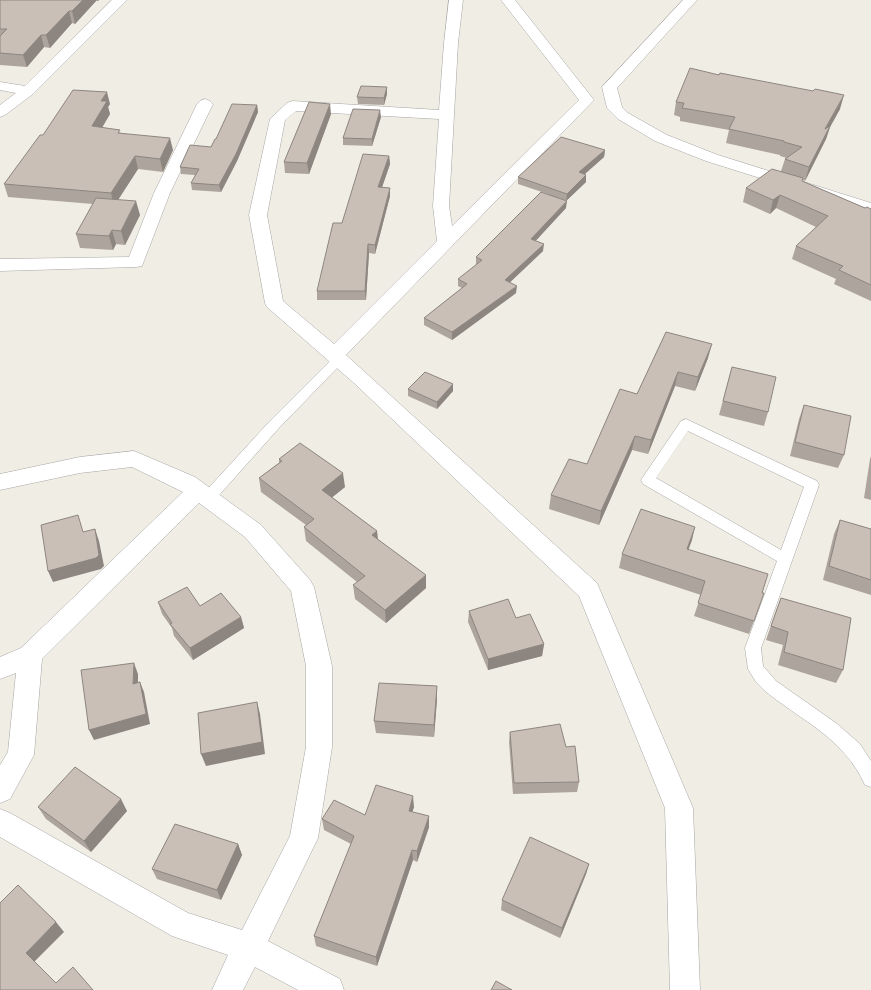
<svg xmlns="http://www.w3.org/2000/svg" width="871" height="990" viewBox="0 0 871 990" font-family="Raleway,sans-serif">
	<style>
		.lines { fill: none; stroke-linecap: round; stroke-linejoin: round }
		.service-casing { stroke: #a6a6a6; stroke-width: 1 }
		.minor-casing { stroke: #a6a6a6; stroke-width: 1 }
		.service { fill: #fff; fill-rule: evenodd }
		.minor { fill: #fff; fill-rule: evenodd }
		.wall { fill: #ada49d }
		.shaded-wall { fill: #8d8680 }
		.building { fill: #c9bfb7; stroke: #8d8680 }
	</style>
	<rect width="100%" height="100%" fill="#f0ede4"/>
	<g class="lines">
		<defs>
			<g id="service">
				<polygon points="339,355 343,356 345,359 343,362 279,428 213,502 208,503 203,502 201,498 203,494 269,422 335,356"/>
				<path d="M 686,419 L 817,481 L 819,485 L 761,648 L 763,666 L 776,681 L 836,723 L 860,744 L 871,761 L 871,787 L 865,785 C 843,737 803,722 765,691 L 756,682 L 748,669 L 745,648 L 777,561 L 643,484 L 641,480 L 681,421 ZM 688,431 L 804,487 L 781,550 L 656,478 Z"/>
			</g>
			<g id="minor">
				<polygon points="112,0 127,0 33,94 5,115 0,117 0,105 16,93 0,90 0,82 25,86"/>
				<path d="M 449,0 L 463,0 L 458,43 L 449,206 L 452,226 L 579,100 L 501,0 L 515,0 L 594,100 L 346,355 L 597,583 L 693,808 L 700,990 L 670,990 L 665,808 L 579,596 L 354,383 L 267,307 L 265,303 L 249,215 L 270,119 L 287,103 L 292,101 L 439,110 L 444,43 ZM 296,111 L 439,119 L 433,206 L 437,241 L 334,344 L 283,301 L 267,215 L 285,120 Z"/>
				<polygon points="683,0 697,0 617,88 622,107 628,113 667,135 718,155 871,203 871,213 706,161 655,141 618,119 607,108 602,87"/>
				<polygon points="205,99 210,101 213,104 170,193 142,266 136,267 0,271 0,259 129,257 154,193 197,104 200,101"/>
				<polygon points="134,451 195,477 261,525 310,580 314,587 332,666 332,747 318,838 268,941 340,979 344,990 298,990 255,967 243,990 212,990 228,955 172,936 0,837 0,809 10,813 188,913 242,930 290,836 306,747 306,666 291,591 245,537 199,503 42,659 34,755 10,799 0,803 0,765 8,752 16,673 0,679 0,657 21,648 183,492 132,467 80,473 0,490 0,474 80,457"/>
			</g>
		</defs>
		<use href="#service" class="service-casing"/>
		<use href="#minor" class="minor-casing"/>
		<use href="#service" class="service"/>
		<use href="#minor" class="minor"/>
	</g>
	<g class="wall">
		<polygon points="0,0 99,0 99,1 96,1 75,24 72,23 50,48 44,47 27,67 0,65"/>
		<polygon points="387,94 384,105 358,104 357,97"/>
		<polygon points="676,102 840,109 830,127 826,139 805,181 803,180 802,181 865,208 871,209 871,301 834,284 836,279 792,259 796,246 816,227 776,208 770,214 743,202 746,188 781,171 785,159 787,158 780,156 780,155 726,143 729,130 680,121 680,117 674,115"/>
		<polygon points="110,104 108,107 110,114 102,128 121,133 173,150 163,172 138,169 118,200 140,215 125,245 116,244 113,250 80,248 76,234 93,204 8,197 4,184 43,135"/>
		<polygon points="257,105 258,112 237,161 221,192 192,190 191,183 195,175 181,174 180,167 211,147 216,139"/>
		<polygon points="331,114 309,174 285,173 284,162"/>
		<polygon points="381,117 372,146 343,145 343,138"/>
		<polygon points="605,150 604,157 585,174 586,175 586,182 566,201 566,208 535,241 543,251 510,282 516,293 452,340 424,325 424,318 462,288 458,286 458,279 476,265 476,257 548,194 518,184 518,177"/>
		<polygon points="389,156 390,164 382,187 390,196 375,254 369,253 366,300 317,300 317,291 342,223"/>
		<polygon points="666,332 708,358 695,391 675,386 648,454 632,450 599,525 549,509 551,495 587,464 637,394"/>
		<polygon points="732,367 768,412 764,426 719,415"/>
		<polygon points="453,384 453,391 437,409 408,396 408,389"/>
		<polygon points="804,405 844,455 838,468 790,456 799,419"/>
		<polygon points="871,456 871,500 864,498 870,459"/>
		<polygon points="279,459 345,487 332,497 377,531 378,539 426,588 386,623 355,599 353,585 357,582 306,541 304,527 306,525 261,492 259,478 279,463"/>
		<polygon points="840,520 871,529 871,595 823,580 834,534"/>
		<polygon points="692,540 688,549 754,621 749,634 694,616 701,595 619,568 622,554"/>
		<polygon points="781,598 843,670 836,683 778,665 783,645 766,640 776,611"/>
		<polygon points="158,602 200,606 241,617 244,628 193,660 174,636 172,628 162,614"/>
		<polygon points="469,611 544,644 542,656 488,670 468,622"/>
		<polygon points="437,686 437,699 434,737 376,733 374,721"/>
		<polygon points="510,732 566,747 579,782 577,792 513,794 509,742"/>
		<polygon points="38,807 127,811 91,852 46,819"/>
		<polygon points="414,807 412,812 429,827 417,862 413,860 377,966 316,946 314,936 351,844 324,830 322,819 365,815"/>
		<polygon points="238,844 242,855 221,900 157,879 152,869"/>
		<polygon points="589,864 586,874 560,938 501,910 502,900"/>
	</g>
	<g class="shaded-wall">
		<polygon points="83,0 96,0 96,1 75,24 72,11"/>
		<polygon points="69,11 72,23 50,48 46,35"/>
		<polygon points="41,35 44,47 27,67 23,55"/>
		<polygon points="387,87 387,94 384,105 384,98"/>
		<polygon points="107,92 110,104 108,107 110,114 95,139 92,126 101,101"/>
		<polygon points="844,95 840,109 830,127 826,139 805,181 809,167 825,129"/>
		<polygon points="330,104 331,114 309,174 307,163"/>
		<polygon points="257,105 258,112 237,161 221,192 219,185"/>
		<polygon points="380,110 381,117 372,146 372,139"/>
		<polygon points="170,138 173,150 163,172 160,159"/>
		<polygon points="605,150 604,157 579,179 579,172"/>
		<polygon points="135,156 138,169 114,206 111,193"/>
		<polygon points="389,156 390,164 379,196 378,187"/>
		<polygon points="586,175 586,182 566,201 567,194"/>
		<polygon points="390,188 390,196 375,254 375,245"/>
		<polygon points="780,195 776,208 770,214 773,200"/>
		<polygon points="136,201 140,215 125,245 121,231"/>
		<polygon points="567,201 566,208 531,246 531,239"/>
		<polygon points="112,230 116,244 113,250 109,236"/>
		<polygon points="368,244 369,253 366,300 365,291"/>
		<polygon points="544,244 543,251 505,287 505,280"/>
		<polygon points="517,286 516,293 452,340 452,332"/>
		<polygon points="712,344 708,358 695,391 698,377"/>
		<polygon points="678,372 675,386 648,454 651,440"/>
		<polygon points="453,384 453,391 437,409 437,402"/>
		<polygon points="635,436 632,450 599,525 601,511"/>
		<polygon points="343,473 345,487 324,504 322,490"/>
		<polygon points="695,527 692,540 684,562 687,549"/>
		<polygon points="95,529 99,541 104,566 101,569 53,582 48,571"/>
		<polygon points="377,531 378,545 372,535"/>
		<polygon points="426,575 426,588 386,623 385,610"/>
		<polygon points="241,617 244,628 193,660 190,648"/>
		<polygon points="544,644 542,656 488,670 488,659"/>
		<polygon points="134,663 138,674 138,694 133,684"/>
		<polygon points="140,682 144,692 150,724 94,740 89,730"/>
		<polygon points="437,686 437,699 434,737 434,725"/>
		<polygon points="257,702 260,714 265,754 206,766 201,754"/>
		<polygon points="413,796 414,807 409,822 409,811"/>
		<polygon points="121,799 127,811 91,852 84,841"/>
		<polygon points="429,816 429,827 417,862 417,851"/>
		<polygon points="238,844 242,855 221,900 217,890"/>
		<polygon points="412,850 413,860 377,966 376,957"/>
		<polygon points="589,864 586,874 560,938 562,928"/>
		<polygon points="56,922 64,932 34,962 26,953"/>
	</g>
	<g class="building">
		<polygon points="0,0 83,0 72,11 69,11 46,35 41,35 23,55 0,53 0,36 7,29 0,29"/>
		<polygon points="690,68 719,75 720,73 813,91 815,89 844,95 825,129 830,126 809,167 785,159 802,147 784,142 784,141 729,129 735,117 682,108 684,103 676,102"/>
		<polygon points="361,86 387,87 384,98 357,97"/>
		<polygon points="73,90 107,92 101,101 107,101 92,126 120,130 118,133 170,138 160,159 135,156 111,193 4,184 40,135 43,135"/>
		<polygon points="309,102 330,104 307,163 284,162"/>
		<polygon points="232,104 257,105 236,154 219,185 191,183 199,169 180,167 190,145 211,147 215,139 216,139"/>
		<polygon points="353,109 380,110 372,139 343,138"/>
		<polygon points="561,137 605,150 579,172 586,175 567,194 518,177"/>
		<polygon points="363,154 389,156 378,187 390,188 375,245 368,244 365,291 317,291 333,223 342,223"/>
		<polygon points="772,169 803,178 802,181 865,208 867,207 871,209 871,285 839,270 843,266 796,246 828,216 780,195 773,200 746,188"/>
		<polygon points="541,192 567,201 531,239 544,244 505,280 517,286 452,332 424,318 467,284 458,279 482,260 476,257"/>
		<polygon points="96,198 136,201 121,231 112,230 109,236 76,234"/>
		<polygon points="666,332 712,344 698,377 678,372 651,440 635,436 601,511 551,495 569,459 587,464 620,389 637,394"/>
		<polygon points="732,367 776,377 768,412 723,401"/>
		<polygon points="425,372 453,384 437,402 408,389"/>
		<polygon points="804,405 851,416 844,455 795,442"/>
		<polygon points="300,443 343,473 322,490 377,531 372,535 426,575 385,610 353,585 365,576 304,527 314,519 259,478 282,461 279,459"/>
		<polygon points="641,509 695,527 687,549 768,574 762,593 764,593 754,621 698,603 705,581 622,554"/>
		<polygon points="78,515 83,532 95,529 99,555 96,558 48,571 41,525"/>
		<polygon points="840,520 871,529 871,580 829,566"/>
		<polygon points="187,587 200,606 221,593 241,617 190,648 170,624 172,623 158,602"/>
		<polygon points="781,598 851,618 843,670 784,652 788,632 771,626"/>
		<polygon points="508,599 516,618 530,614 544,644 488,659 469,611"/>
		<polygon points="134,663 133,684 140,682 146,714 89,730 81,670"/>
		<polygon points="379,683 437,686 434,725 374,721"/>
		<polygon points="257,702 262,742 201,754 198,713"/>
		<polygon points="560,724 566,747 575,746 579,782 514,783 510,732"/>
		<polygon points="75,767 121,799 84,841 38,807"/>
		<polygon points="376,785 413,796 409,811 429,816 417,851 412,850 376,957 314,936 354,836 322,819 334,800 365,815"/>
		<polygon points="175,824 238,844 217,890 152,869"/>
		<polygon points="530,837 589,864 562,928 502,900"/>
		<polygon points="18,885 56,922 26,953 56,983 73,967 93,990 0,990 0,903"/>
		<polygon points="496,981 512,990 491,990"/>
	</g>
</svg>
